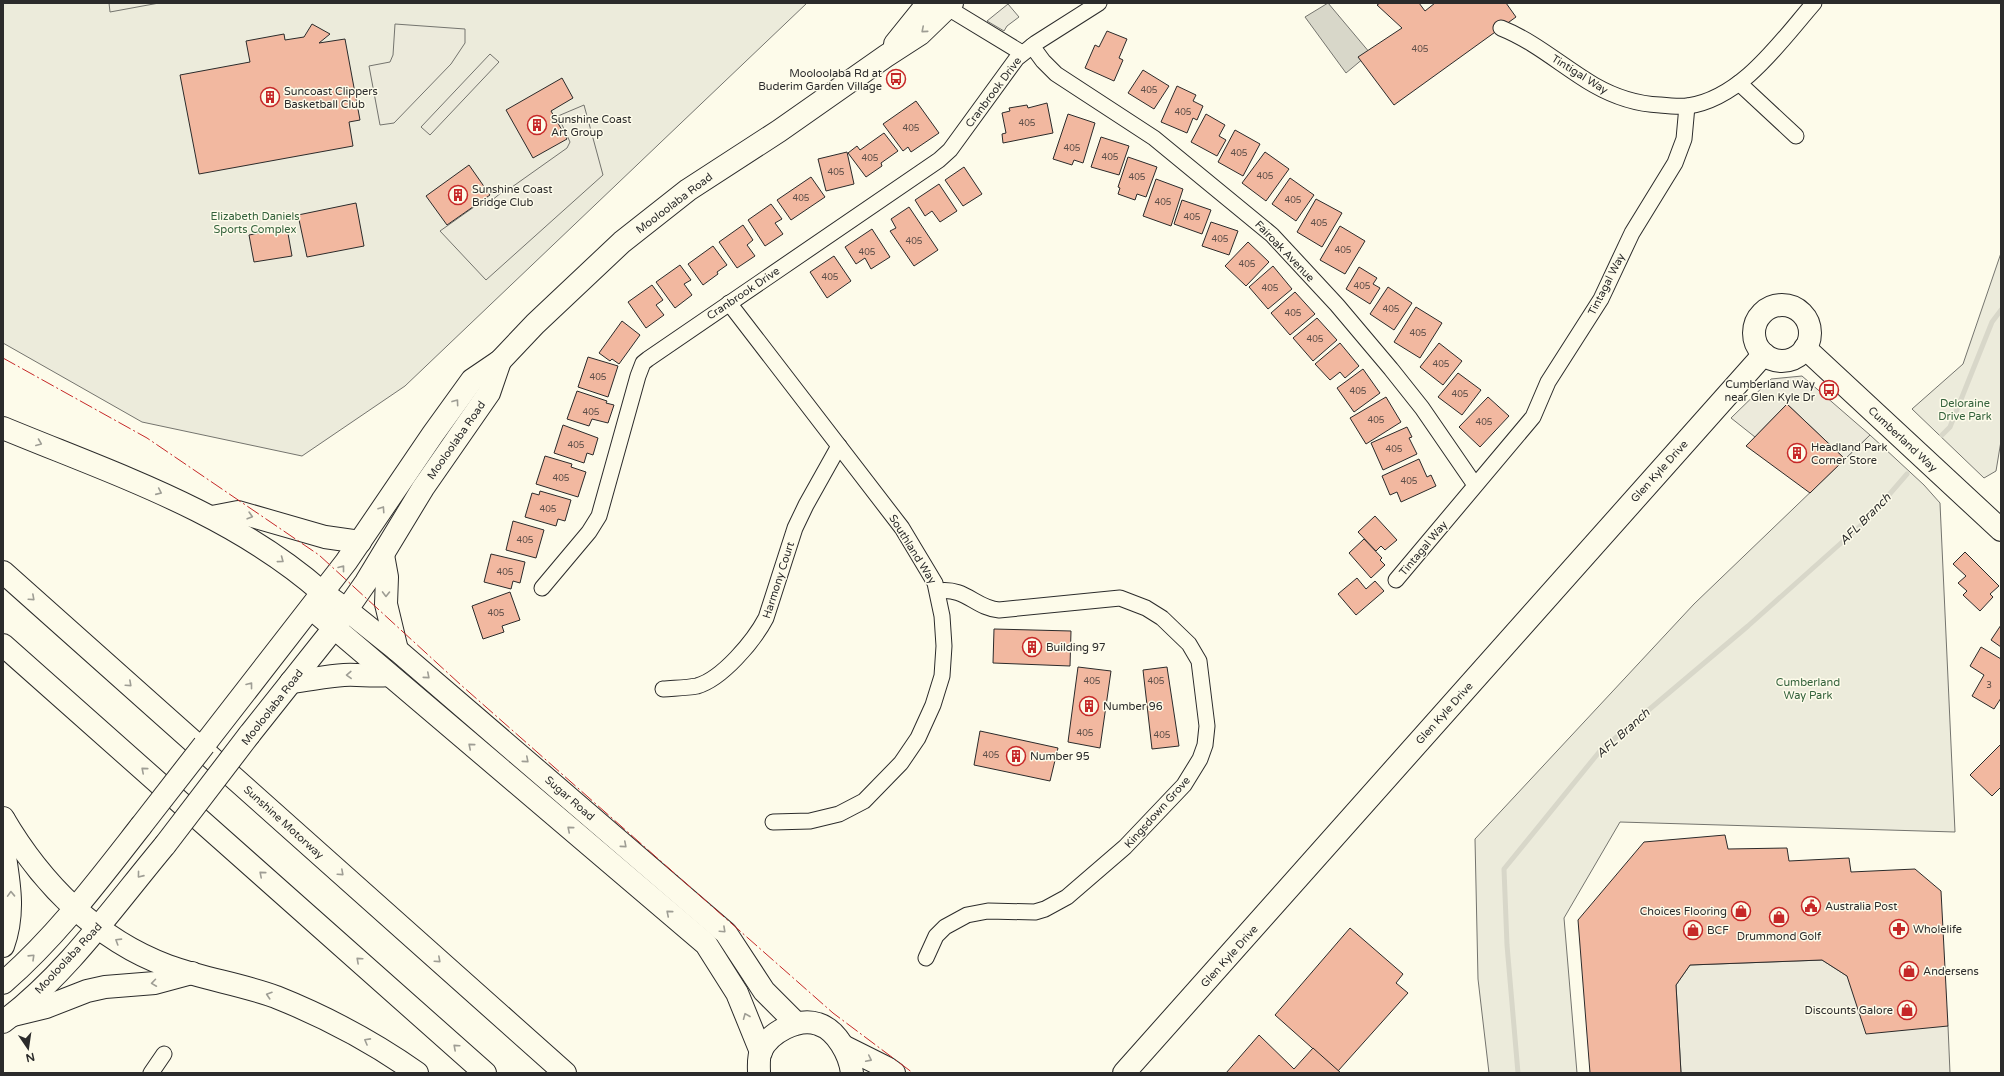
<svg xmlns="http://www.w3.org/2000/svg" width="2004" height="1076" viewBox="0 0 2004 1076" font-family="'Varela Round',sans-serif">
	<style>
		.green { fill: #ecebdb; stroke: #74746e }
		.parking { fill: #eceadb; stroke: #74746e }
		.water { fill: #d8d7c9; stroke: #74746e }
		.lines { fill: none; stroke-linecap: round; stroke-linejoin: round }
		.stream { stroke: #d8d7c9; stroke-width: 5 }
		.building { fill: #f2b8a0; stroke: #2b2b2b }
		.street-casing { stroke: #2b2b2b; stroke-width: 17 }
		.secondary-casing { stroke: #2b2b2b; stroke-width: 24 }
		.highway-casing { stroke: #2b2b2b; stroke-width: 24 }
		.street { stroke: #fdfbea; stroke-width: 15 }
		.secondary { stroke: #fdfbea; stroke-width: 22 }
		.highway { stroke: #fdfbea; stroke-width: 22 }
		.secondary-bridge-casing { stroke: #2b2b2b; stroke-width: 24; stroke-linecap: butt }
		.secondary-bridge { stroke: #fdfbea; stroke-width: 22 }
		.power { stroke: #c62828; stroke-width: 1; stroke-dasharray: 14 3 2 3; stroke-linecap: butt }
		.oneway { stroke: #9e9d94 }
		.labels { text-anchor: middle; stroke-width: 3; stroke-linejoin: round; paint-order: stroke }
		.number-label { font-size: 9px; fill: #5d4e48 }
		.poi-label { font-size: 11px; fill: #2b2b2b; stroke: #fdfbea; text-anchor: start }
		.street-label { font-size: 11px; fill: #2b2b2b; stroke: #fdfbea }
		.park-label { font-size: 11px; fill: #34623c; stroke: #fdfbea }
		.water-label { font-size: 12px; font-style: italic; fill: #2b2b2b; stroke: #fdfbea }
	</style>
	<rect width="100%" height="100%" fill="#fdfbea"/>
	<g class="green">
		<polygon points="3,3 807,3 405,386 302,456 142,422 3,343"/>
		<polygon points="2001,253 2001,441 1996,471 1984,478 1912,409 1963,364"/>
		<polygon points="1870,435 1924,485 1940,503 1955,832 1620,822 1564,918 1577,1073 1489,1073 1478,979 1475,839 1694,604"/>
	</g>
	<g class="parking">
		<polygon points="109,3 159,3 110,12"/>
		<polygon points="1008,4 1019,17 1007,26 1004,31 987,21"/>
		<polygon points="395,24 465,29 465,43 451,64 394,123 380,125 369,66 390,62 393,55"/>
		<polygon points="490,54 499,62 430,135 421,127"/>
		<polygon points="584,105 603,175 486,280 440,231 481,202 485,206 502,192 512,187 567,148 570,142 558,116"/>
		<polygon points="1802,376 1870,435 1845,459 1787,404 1755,437 1731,418 1771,379"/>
		<polygon points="1822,960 1847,976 1948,1026 1950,1073 1681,1073 1676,985 1690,965"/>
	</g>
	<polygon class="water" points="1328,3 1370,53 1346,73 1305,17"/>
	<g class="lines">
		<g class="stream">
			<polyline points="1942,435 1950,427 1992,322 2001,310"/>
			<polyline points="1518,1073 1507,945 1504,869 1600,751 1748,626 1868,519 1907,474"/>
		</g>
	</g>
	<g class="building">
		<polygon points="1380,3 1419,3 1425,11 1435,3 1506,3 1516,17 1394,105 1358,57 1402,28 1377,5"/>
		<polygon points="312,24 330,34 319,43 345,39 360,120 349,122 353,146 199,174 180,75 250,62 246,41 284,34 285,40 304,37"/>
		<polygon points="1107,31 1127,39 1119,58 1123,60 1114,81 1085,68 1095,45 1099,47"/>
		<polygon points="1143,70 1169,86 1154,109 1128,93"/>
		<polygon points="562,78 573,98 551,111 567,139 533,158 506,110"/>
		<polygon points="1177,86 1196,95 1193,101 1203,106 1197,120 1193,118 1187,133 1161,122"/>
		<polygon points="916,101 939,133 911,152 908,147 903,151 883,124"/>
		<polygon points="1047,103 1053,133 1003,143 1002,134 1006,133 1002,113 1010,111 1009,108 1027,105 1028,108"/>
		<polygon points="1068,114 1095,123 1083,163 1074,160 1072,165 1053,159"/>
		<polygon points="1206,114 1225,125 1219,136 1226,140 1217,156 1191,142"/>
		<polygon points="1235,130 1260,144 1243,176 1218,162"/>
		<polygon points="884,133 898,151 881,163 882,166 866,177 848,153 857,146 860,150"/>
		<polygon points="1101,137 1129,146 1119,175 1091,167"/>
		<polygon points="847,152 854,184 826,191 818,159"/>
		<polygon points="1265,152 1289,169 1266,201 1242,183"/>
		<polygon points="1128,157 1157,167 1146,197 1137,194 1135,200 1118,194 1120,188 1118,187"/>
		<polygon points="469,165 490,195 447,225 426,196"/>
		<polygon points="964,167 982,194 963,206 945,180"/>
		<polygon points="811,177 825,197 791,220 777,200"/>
		<polygon points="1290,178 1314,195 1296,221 1272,204"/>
		<polygon points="1156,179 1183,189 1171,226 1143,216"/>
		<polygon points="939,184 957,211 940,222 932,211 925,216 915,200"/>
		<polygon points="1316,199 1342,213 1322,247 1297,232"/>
		<polygon points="1182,200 1211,210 1202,234 1174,224"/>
		<polygon points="356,203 364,246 307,257 298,215"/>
		<polygon points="771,204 782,219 775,223 783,234 765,246 748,220"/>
		<polygon points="909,207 938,250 914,266 890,231 896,228 891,219"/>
		<polygon points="1211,222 1238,231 1229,255 1202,246"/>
		<polygon points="743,225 753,240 747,245 755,256 737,268 719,242"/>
		<polygon points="1340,226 1365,241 1345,274 1320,260"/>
		<polygon points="287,228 292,256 254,262 249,235"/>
		<polygon points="872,229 890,257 871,269 865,258 856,264 845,247"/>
		<polygon points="1248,242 1269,262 1246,286 1225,266"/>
		<polygon points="713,246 727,265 717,272 718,274 703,285 688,264"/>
		<polygon points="834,256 851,281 827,298 810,272"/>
		<polygon points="680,265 691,280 684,284 692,295 675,308 656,282"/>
		<polygon points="1273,266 1292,289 1268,309 1249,287"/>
		<polygon points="1359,267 1377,278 1373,284 1380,288 1370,304 1346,289"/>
		<polygon points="652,285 663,300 656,305 664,315 646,328 628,302"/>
		<polygon points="1388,287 1412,303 1394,330 1370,314"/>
		<polygon points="1295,292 1315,314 1290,335 1271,313"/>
		<polygon points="1416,307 1442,323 1420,358 1394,342"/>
		<polygon points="1317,318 1337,340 1313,361 1293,338"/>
		<polygon points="622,321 640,335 619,364 612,359 610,361 599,353"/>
		<polygon points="1340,343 1359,366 1345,378 1340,372 1330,380 1315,364"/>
		<polygon points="1439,343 1462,361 1443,385 1420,367"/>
		<polygon points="588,357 618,366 608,397 578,387"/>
		<polygon points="1363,369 1380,393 1354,412 1337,388"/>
		<polygon points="1458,373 1481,390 1462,415 1438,397"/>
		<polygon points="577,391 607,401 606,403 614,405 608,423 592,419 589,426 567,419"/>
		<polygon points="1386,397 1401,422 1366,444 1350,418"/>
		<polygon points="1488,397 1509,416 1480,447 1459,427"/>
		<polygon points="1787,404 1845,459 1810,493 1746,446"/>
		<polygon points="563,425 598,438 593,455 587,453 584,463 554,453"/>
		<polygon points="1407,427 1412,437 1409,438 1417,454 1383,470 1371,443"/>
		<polygon points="545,456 572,464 571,467 586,472 578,497 536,484"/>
		<polygon points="1419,459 1427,477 1431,475 1436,486 1401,502 1397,492 1390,495 1382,476"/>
		<polygon points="540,491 571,500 565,521 558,519 556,526 525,517 532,493 539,495"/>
		<polygon points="1375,516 1397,540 1385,550 1381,546 1376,551 1358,532"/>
		<polygon points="513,521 544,530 536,558 506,550"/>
		<polygon points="1364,539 1382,558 1380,560 1385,565 1371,578 1349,553"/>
		<polygon points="1965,552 1999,586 1990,594 1993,597 1980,611 1963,595 1967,591 1958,583 1966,576 1953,564"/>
		<polygon points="491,554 525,562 520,583 513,581 511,589 484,582"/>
		<polygon points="1357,578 1366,589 1375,581 1384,591 1356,615 1338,594"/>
		<polygon points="510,592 520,620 502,626 504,632 483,639 472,606"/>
		<polygon points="2001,625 2001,647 1991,640"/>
		<polygon points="994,629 1071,631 1070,666 993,663"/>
		<polygon points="1981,647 2001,659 2001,698 1994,709 1972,696 1984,675 1970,666"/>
		<polygon points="1078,667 1111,671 1100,748 1068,742"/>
		<polygon points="1167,667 1179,746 1152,749 1143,670"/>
		<polygon points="980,731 1058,748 1050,781 974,765"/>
		<polygon points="2001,744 2001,787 1992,796 1970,775"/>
		<polygon points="1725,835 1728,849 1787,848 1789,861 1849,858 1851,872 1915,869 1941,891 1948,1026 1866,1034 1847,976 1822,960 1690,965 1676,985 1681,1073 1590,1073 1578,920 1644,842"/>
		<polygon points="1350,928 1403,974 1396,983 1408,993 1338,1071 1275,1015"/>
		<polygon points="1259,1035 1294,1069 1313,1048 1341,1073 1226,1073"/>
	</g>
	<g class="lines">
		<defs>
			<g id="street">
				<polyline points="948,8 1022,53"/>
				<path d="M 1501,28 C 1536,42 1563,67 1594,85 C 1615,97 1636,104 1660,105 C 1669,106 1679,107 1688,106 C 1742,98 1780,42 1814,3"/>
				<polyline points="1032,46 1043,61 1056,74 1154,138 1272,235 1337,305 1391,369 1422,408 1475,485"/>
				<polyline points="1739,83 1796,136"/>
				<polyline points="729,303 902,528 935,583 942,616 944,646 942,676 933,705 918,738 901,763 864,801 839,814 810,821 773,822"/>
				<polyline points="1396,580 1533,417 1548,382 1601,299 1632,233 1675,163 1684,139 1687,106"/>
				<polyline points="542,588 589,532 599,516 638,376 643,363 648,359 939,160 950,150 1017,58 1036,43 1099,3"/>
				<path d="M 663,689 C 674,688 686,688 697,686 C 722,679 754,641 766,618 L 795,528 L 806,505 L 839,446"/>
				<path d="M 926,958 L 936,936 L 945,927 L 967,915 L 988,911 L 1035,912 L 1045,909 L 1067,897 L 1125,847 L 1184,785 L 1200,759 L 1205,745 L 1207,726 L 1199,661 L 1189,644 L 1162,618 L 1146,608 L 1120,598 L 999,610 C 975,608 966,587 938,591"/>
				<polyline points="151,1073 164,1054"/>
			</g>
			<g id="secondary">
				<polyline points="895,44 928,3"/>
				<circle cx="1782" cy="333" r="28"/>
				<polyline points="1805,348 2001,530"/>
				<polyline points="383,555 387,577 386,604 397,650"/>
				<polyline points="323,593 347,610 397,650 726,933 764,991 796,1023"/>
				<polyline points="311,608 706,944 737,993 761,1052"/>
				<path d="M 291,682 C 309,680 327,676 344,675 C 359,674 373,677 388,675"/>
				<polyline points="249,735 334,628 366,582 423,488 489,393 500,361"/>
				<polyline points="204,745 346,562 433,434 472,380 500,361 535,324 622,242 688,190 779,131 886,56 920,34 952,3"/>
				<path d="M 3,983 C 56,937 98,881 141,826"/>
				<path d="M 3,1022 C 67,974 114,906 165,845"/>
				<polyline points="843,1046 887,1068 894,1073"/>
				<path d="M 759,1073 C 759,1067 758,1057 761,1051 C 769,1033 798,1017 818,1024 C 837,1030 850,1055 852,1073"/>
				<polyline points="1124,1073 1764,354"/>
			</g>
			<g id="highway">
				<path d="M 3,428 C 114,474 231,512 323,593"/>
				<polyline points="212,517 238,512 325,537 360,542"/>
				<polyline points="3,572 565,1073"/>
				<polyline points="3,645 485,1073"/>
				<path d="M 3,818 C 41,883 97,940 168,966 C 203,979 241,984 276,997 C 326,1017 373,1042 417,1073"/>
				<path d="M 3,946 C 14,916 10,888 5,857 C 3,845 4,832 4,820"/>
				<polyline points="13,1015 46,1007 87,991 105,987 155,983 192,973"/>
			</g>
		</defs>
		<use href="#street" class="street-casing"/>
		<use href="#secondary" class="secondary-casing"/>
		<use href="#highway" class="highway-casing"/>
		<use href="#street" class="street"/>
		<use href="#secondary" class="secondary"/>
		<use href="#highway" class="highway"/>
		<defs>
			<g id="secondary-bridge">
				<polyline points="141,826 204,745"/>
				<polyline points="165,845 249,735"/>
			</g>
		</defs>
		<use href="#secondary-bridge" class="secondary-bridge-casing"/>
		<use href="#secondary-bridge" class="secondary-bridge"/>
		<polyline class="power" points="3,358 147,438 319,555 461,685 833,1013 913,1073"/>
	</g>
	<defs><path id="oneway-chevron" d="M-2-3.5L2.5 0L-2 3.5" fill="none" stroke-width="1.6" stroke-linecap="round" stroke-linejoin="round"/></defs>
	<g class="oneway">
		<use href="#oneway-chevron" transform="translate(924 30) rotate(139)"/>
		<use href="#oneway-chevron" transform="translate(456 402) rotate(-54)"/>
		<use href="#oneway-chevron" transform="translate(39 443) rotate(22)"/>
		<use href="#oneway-chevron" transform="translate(159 492) rotate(24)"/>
		<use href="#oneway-chevron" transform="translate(382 509) rotate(-56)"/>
		<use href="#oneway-chevron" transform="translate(250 516) rotate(16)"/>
		<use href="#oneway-chevron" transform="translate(281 560) rotate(37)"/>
		<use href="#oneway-chevron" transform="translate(342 568) rotate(-52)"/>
		<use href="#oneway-chevron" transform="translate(386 594) rotate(91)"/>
		<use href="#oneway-chevron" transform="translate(32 598) rotate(42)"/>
		<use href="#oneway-chevron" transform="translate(349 675) rotate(178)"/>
		<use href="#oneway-chevron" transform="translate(427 676) rotate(41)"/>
		<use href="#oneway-chevron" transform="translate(129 684) rotate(42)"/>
		<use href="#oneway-chevron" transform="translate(250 685) rotate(-52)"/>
		<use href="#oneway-chevron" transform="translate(471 746) rotate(-140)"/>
		<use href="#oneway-chevron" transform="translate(526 760) rotate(41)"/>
		<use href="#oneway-chevron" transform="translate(144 770) rotate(-139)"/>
		<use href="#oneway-chevron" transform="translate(570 829) rotate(-140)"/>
		<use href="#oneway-chevron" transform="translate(624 845) rotate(41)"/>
		<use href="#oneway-chevron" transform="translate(341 873) rotate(42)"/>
		<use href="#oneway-chevron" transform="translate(262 874) rotate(-139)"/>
		<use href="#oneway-chevron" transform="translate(140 875) rotate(129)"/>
		<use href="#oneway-chevron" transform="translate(11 894) rotate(-92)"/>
		<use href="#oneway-chevron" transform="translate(669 913) rotate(-140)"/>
		<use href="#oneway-chevron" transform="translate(723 930) rotate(43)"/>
		<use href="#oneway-chevron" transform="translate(118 941) rotate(-148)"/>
		<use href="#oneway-chevron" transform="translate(32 957) rotate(-44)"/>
		<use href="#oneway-chevron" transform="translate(359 960) rotate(-138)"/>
		<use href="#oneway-chevron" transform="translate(438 960) rotate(42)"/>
		<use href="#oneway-chevron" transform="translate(154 983) rotate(172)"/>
		<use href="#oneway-chevron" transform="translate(269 995) rotate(-162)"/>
		<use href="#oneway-chevron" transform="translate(746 1016) rotate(-112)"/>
		<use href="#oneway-chevron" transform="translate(367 1041) rotate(-151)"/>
		<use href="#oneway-chevron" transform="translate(456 1047) rotate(-138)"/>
		<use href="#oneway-chevron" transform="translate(869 1059) rotate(26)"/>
	</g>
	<defs>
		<symbol id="bus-ring" viewBox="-11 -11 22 22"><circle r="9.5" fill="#fdfbea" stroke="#c62828" stroke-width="1.5"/><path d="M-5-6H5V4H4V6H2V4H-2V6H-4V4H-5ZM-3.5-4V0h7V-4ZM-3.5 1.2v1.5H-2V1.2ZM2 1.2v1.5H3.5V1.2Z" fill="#c62828"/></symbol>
		<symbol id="building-ring" viewBox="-11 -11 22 22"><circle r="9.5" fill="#fdfbea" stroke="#c62828" stroke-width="1.5"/><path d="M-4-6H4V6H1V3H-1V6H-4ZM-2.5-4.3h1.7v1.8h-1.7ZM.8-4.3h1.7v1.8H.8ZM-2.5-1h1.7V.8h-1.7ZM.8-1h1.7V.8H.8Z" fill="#c62828"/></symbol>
		<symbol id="civic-ring" viewBox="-11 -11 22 22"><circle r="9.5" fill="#fdfbea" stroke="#c62828" stroke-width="1.5"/><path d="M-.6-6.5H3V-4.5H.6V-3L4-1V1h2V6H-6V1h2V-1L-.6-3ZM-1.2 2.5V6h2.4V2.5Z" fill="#c62828"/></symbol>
		<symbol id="shop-ring" viewBox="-11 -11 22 22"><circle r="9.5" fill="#fdfbea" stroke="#c62828" stroke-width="1.5"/><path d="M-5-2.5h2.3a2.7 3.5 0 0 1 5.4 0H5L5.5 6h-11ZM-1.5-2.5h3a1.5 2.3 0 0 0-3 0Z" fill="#c62828"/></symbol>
		<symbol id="pharmacy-ring" viewBox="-11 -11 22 22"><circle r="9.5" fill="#fdfbea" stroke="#c62828" stroke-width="1.5"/><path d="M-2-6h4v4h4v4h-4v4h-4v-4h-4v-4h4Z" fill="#c62828"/></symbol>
	</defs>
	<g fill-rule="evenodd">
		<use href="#bus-ring" x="885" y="68" width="22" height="22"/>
		<use href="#building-ring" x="259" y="86" width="22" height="22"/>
		<use href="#building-ring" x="526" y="114" width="22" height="22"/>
		<use href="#building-ring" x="447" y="184" width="22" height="22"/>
		<use href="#bus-ring" x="1818" y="379" width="22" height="22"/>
		<use href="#building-ring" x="1786" y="442" width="22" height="22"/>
		<use href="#building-ring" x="1021" y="636" width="22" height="22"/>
		<use href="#building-ring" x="1078" y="695" width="22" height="22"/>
		<use href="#building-ring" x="1005" y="745" width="22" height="22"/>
		<use href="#civic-ring" x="1800" y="895" width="22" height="22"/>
		<use href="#shop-ring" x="1730" y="900" width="22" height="22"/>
		<use href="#shop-ring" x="1768" y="906" width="22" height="22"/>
		<use href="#pharmacy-ring" x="1888" y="918" width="22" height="22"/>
		<use href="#shop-ring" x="1682" y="919" width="22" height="22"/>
		<use href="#shop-ring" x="1898" y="960" width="22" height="22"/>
		<use href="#shop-ring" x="1896" y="999" width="22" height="22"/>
	</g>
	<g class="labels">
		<g class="number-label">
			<text x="1420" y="52">405</text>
			<text x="1149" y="93">405</text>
			<text x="1183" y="115">405</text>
			<text x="1027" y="126">405</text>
			<text x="911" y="131">405</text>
			<text x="1072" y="151">405</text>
			<text x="1239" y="156">405</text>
			<text x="1110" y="160">405</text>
			<text x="870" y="161">405</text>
			<text x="836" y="175">405</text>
			<text x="1265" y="179">405</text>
			<text x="1137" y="180">405</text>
			<text x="801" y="201">405</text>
			<text x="1293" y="203">405</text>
			<text x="1163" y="205">405</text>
			<text x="1192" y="220">405</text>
			<text x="1319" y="226">405</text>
			<text x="1220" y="242">405</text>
			<text x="914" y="244">405</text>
			<text x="1343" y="253">405</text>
			<text x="867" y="255">405</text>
			<text x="1247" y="267">405</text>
			<text x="830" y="280">405</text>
			<text x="1362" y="289">405</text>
			<text x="1270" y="291">405</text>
			<text x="1391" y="312">405</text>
			<text x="1293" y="316">405</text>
			<text x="1418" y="336">405</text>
			<text x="1315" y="342">405</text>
			<text x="1441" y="367">405</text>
			<text x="598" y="380">405</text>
			<text x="1358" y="394">405</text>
			<text x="1460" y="397">405</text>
			<text x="591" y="415">405</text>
			<text x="1376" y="423">405</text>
			<text x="1484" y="425">405</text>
			<text x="576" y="448">405</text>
			<text x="1394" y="452">405</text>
			<text x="561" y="481">405</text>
			<text x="1409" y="484">405</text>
			<text x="548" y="512">405</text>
			<text x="525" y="543">405</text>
			<text x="505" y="575">405</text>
			<text x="496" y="616">405</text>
			<text x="1092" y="684">405</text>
			<text x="1156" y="684">405</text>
			<text x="1989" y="688">3</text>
			<text x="1085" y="736">405</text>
			<text x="1162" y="738">405</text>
			<text x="991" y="758">405</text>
		</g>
		<g class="poi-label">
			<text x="882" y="77" text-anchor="end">Mooloolaba Rd at<tspan x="882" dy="13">Buderim Garden Village</tspan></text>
			<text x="284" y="95">Suncoast Clippers<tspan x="284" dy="13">Basketball Club</tspan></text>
			<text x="551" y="123">Sunshine Coast<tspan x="551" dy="13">Art Group</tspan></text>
			<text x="472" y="193">Sunshine Coast<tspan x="472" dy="13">Bridge Club</tspan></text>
			<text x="1815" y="388" text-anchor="end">Cumberland Way<tspan x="1815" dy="13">near Glen Kyle Dr</tspan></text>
			<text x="1811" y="451">Headland Park<tspan x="1811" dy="13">Corner Store</tspan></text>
			<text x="1046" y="651">Building 97</text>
			<text x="1103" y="710">Number 96</text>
			<text x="1030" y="760">Number 95</text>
			<text x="1825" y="910">Australia Post</text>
			<text x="1727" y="915" text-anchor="end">Choices Flooring</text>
			<text x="1913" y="933">Wholelife</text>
			<text x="1707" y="934">BCF</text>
			<text x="1779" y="940" text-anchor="middle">Drummond Golf</text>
			<text x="1923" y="975">Andersens</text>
			<text x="1893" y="1014" text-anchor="end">Discounts Galore</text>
		</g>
		<g class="street-label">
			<text transform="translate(1580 74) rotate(32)" y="4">Tintigal Way</text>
			<text transform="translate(993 92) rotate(-53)" y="4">Cranbrook Drive</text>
			<text transform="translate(674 203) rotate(-37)" y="4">Mooloolaba Road</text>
			<text transform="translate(1285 251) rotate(46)" y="4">Fairoak Avenue</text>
			<text transform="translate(1606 284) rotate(-63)" y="4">Tintagal Way</text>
			<text transform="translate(743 293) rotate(-34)" y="4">Cranbrook Drive</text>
			<text transform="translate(1903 439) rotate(43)" y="4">Cumberland Way</text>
			<text transform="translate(456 440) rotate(-55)" y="4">Mooloolaba Road</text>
			<text transform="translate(1659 471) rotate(-48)" y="4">Glen Kyle Drive</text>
			<text transform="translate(1423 548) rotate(-50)" y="4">Tintagal Way</text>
			<text transform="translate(913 549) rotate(58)" y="4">Southland Way</text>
			<text transform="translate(778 580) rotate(-72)" y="4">Harmony Court</text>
			<text transform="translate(272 707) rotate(-52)" y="4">Mooloolaba Road</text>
			<text transform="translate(1444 713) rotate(-48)" y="4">Glen Kyle Drive</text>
			<text transform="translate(570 798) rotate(41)" y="4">Sugar Road</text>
			<text transform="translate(1157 812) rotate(-48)" y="4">Kingsdown Grove</text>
			<text transform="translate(284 822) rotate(42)" y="4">Sunshine Motorway</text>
			<text transform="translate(1229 956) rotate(-48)" y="4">Glen Kyle Drive</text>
			<text transform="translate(68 958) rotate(-47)" y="4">Mooloolaba Road</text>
		</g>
		<g class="park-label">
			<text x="255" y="220">Elizabeth Daniels<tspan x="255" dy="13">Sports Complex</tspan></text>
			<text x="1965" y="407">Deloraine<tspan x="1965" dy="13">Drive Park</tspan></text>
			<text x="1808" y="686">Cumberland<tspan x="1808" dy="13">Way Park</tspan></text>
		</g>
		<g class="water-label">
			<text transform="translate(1865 519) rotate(-45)" y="4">AFL Branch</text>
			<text transform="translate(1623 733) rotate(-42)" y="4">AFL Branch</text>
		</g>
	</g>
	<rect width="2004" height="1076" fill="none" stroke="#2b2b2b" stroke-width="8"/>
	<g transform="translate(28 1048) rotate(167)" stroke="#fdfbea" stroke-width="3" paint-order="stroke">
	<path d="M0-3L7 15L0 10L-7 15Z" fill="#2b2b2b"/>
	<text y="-6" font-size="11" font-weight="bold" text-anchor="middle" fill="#2b2b2b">N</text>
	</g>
</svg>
